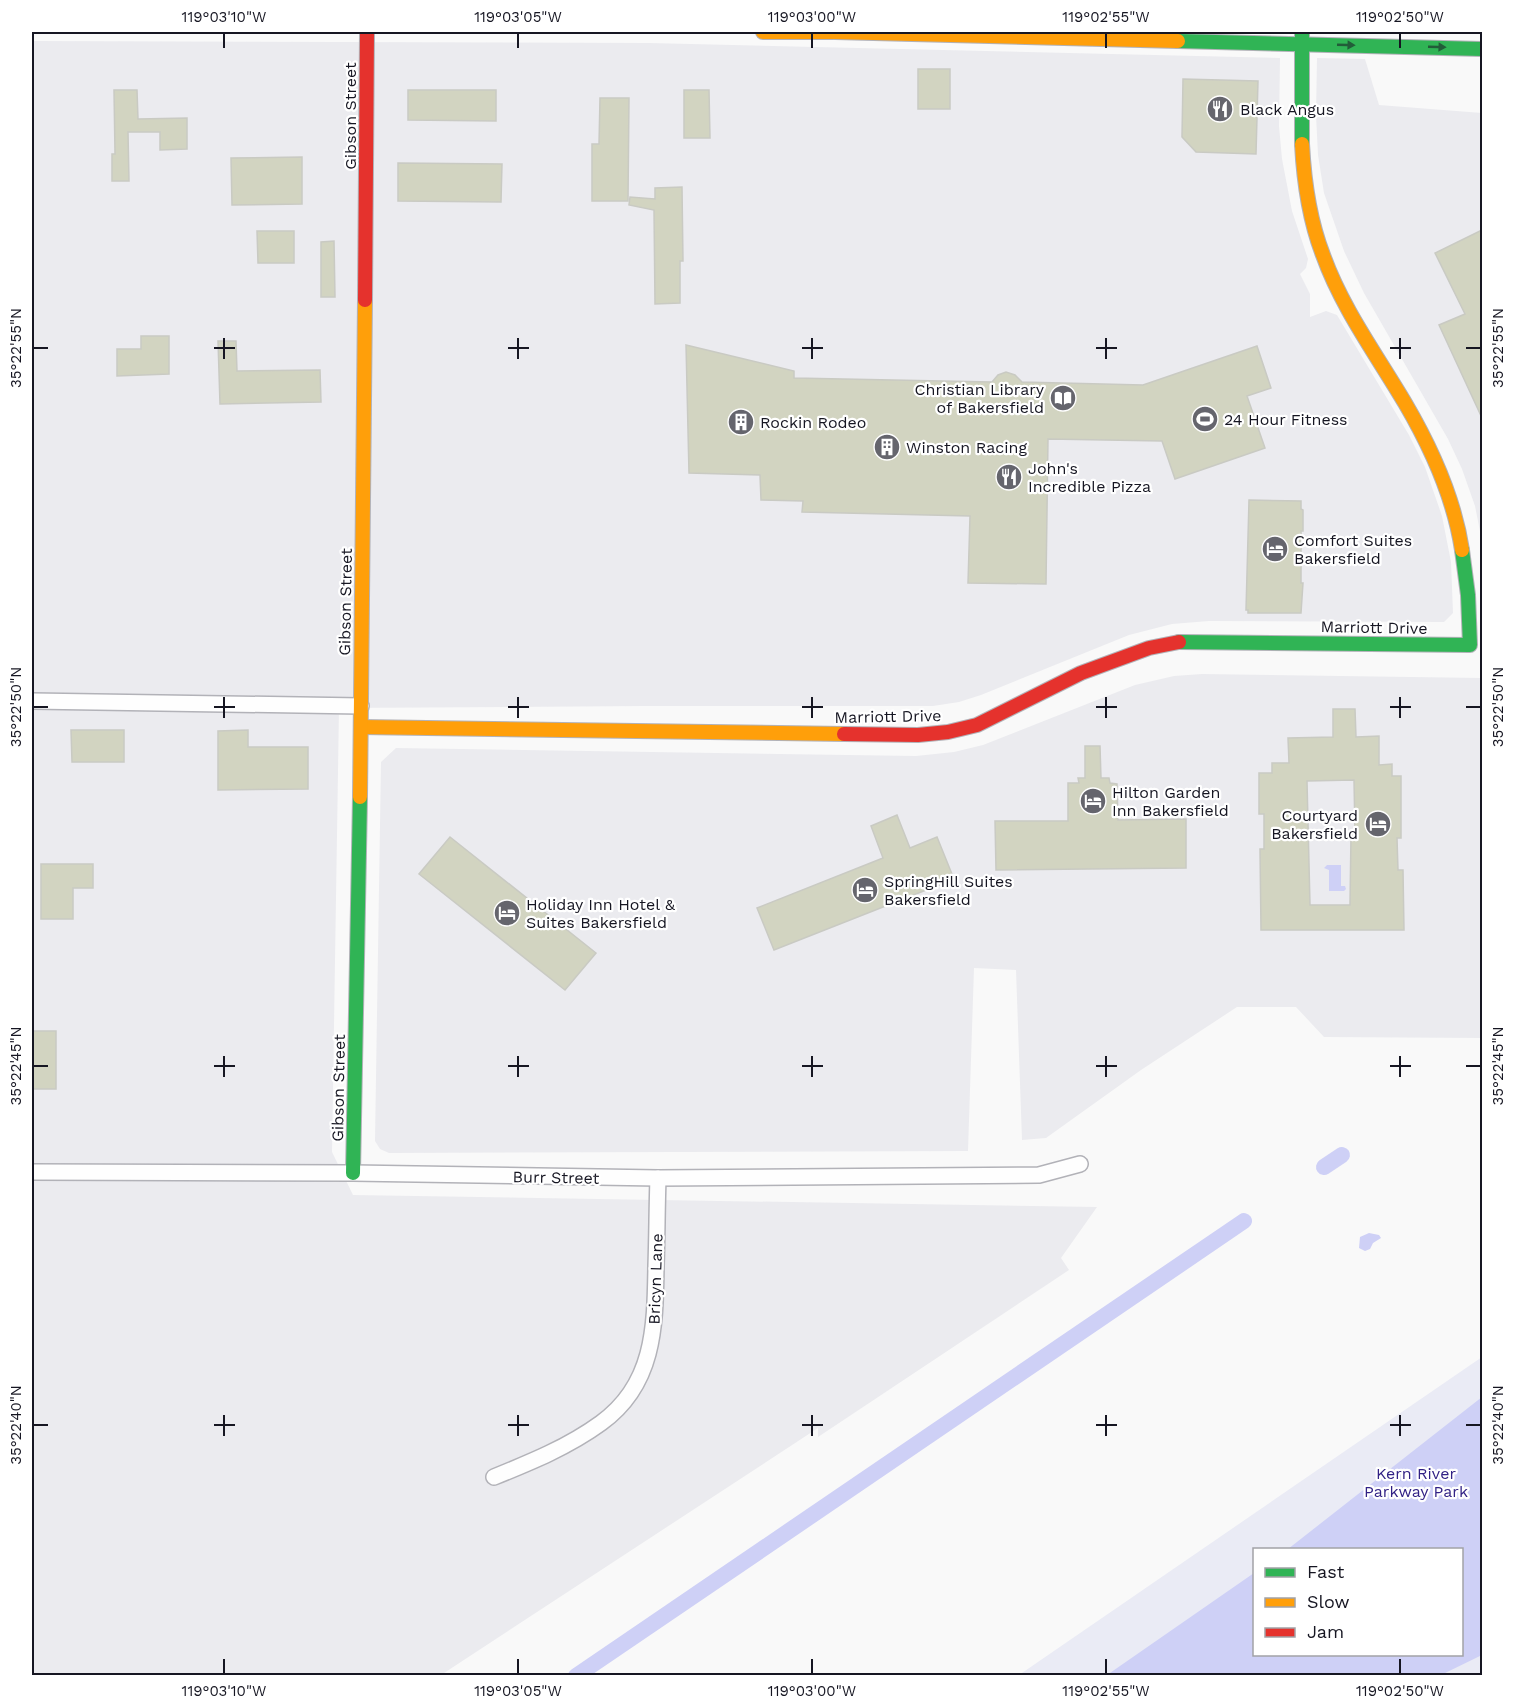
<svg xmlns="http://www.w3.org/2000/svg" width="1514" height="1707" viewBox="0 0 1514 1707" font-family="'Work Sans',sans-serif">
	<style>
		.built { fill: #ebebef }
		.green { fill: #eaebf5; fill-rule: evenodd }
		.water { fill: #ced0f6 }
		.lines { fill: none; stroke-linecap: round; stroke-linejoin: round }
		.canal { stroke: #ced0f6; stroke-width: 16 }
		.building { fill: #d2d4c1; stroke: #c9cac3; stroke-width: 1.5; fill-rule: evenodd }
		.street-casing { stroke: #b2b2b8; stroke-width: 18 }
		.fast-casing { stroke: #b2b2b8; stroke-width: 16 }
		.slow-casing { stroke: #b2b2b8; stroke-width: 16 }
		.jam-casing { stroke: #b2b2b8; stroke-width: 16 }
		.street { stroke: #fefefe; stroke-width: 15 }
		.fast { stroke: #30b455; stroke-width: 14 }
		.slow { stroke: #ff9f0a; stroke-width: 14 }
		.jam { stroke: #e5322d; stroke-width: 14 }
		.oneway { fill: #225d39 }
		.ticks { fill: none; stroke: #161622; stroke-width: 2 }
		.labels { text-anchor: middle; stroke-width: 4.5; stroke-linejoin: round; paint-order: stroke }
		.poi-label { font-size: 16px; fill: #161622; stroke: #fff; text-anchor: start }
		.street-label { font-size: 16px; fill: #161622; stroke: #fff }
		.park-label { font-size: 16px; fill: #312185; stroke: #fff }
		.neatline { fill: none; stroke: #161622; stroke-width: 2 }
		.ticks-label { font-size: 15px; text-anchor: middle; fill: #161622 }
	</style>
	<rect width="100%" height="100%" fill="#f9f9f9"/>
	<g class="built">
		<polygon points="32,41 649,43 1280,58 1279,126 1282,159 1292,211 1308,259 1306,268 1300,274 1310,294 1310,317 1326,311 1337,315 1409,435 1425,467 1442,516 1451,562 1453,613 1444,622 1209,621 1172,624 1129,635 981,695 959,702 933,706 645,706 339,708 332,1152 353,1195 1097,1207 1061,1258 1069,1270 818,1437 818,1428 441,1675 32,1676"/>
		<polygon points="1317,58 1365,59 1379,105 1482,113 1482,541 1475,506 1462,469 1448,439 1364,293 1344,251 1324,193 1318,155 1316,115"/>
		<polygon points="1202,674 1482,678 1482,1038 1324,1037 1296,1007 1237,1007 1141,1070 1046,1138 1022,1140 1016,970 974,968 968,1151 389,1153 380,1149 375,1141 381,762 396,748 916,756 954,752 983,745 1135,685 1174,676"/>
	</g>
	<path class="green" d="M 1482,1357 L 1482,1675 L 1019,1675 ZM 1254,1550 L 1462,1550 L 1462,1654 L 1254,1654 Z"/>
	<g class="water">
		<polygon points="1327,865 1341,865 1341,886 1345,886 1346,889 1344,891 1329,891 1329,870 1324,868"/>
		<polygon points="1369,1233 1379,1235 1381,1238 1373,1243 1370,1249 1365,1251 1359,1248 1360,1237"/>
		<polygon points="1482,1397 1482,1655 1441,1675 1107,1675 1254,1573 1254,1654 1462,1654 1462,1550 1288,1549"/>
	</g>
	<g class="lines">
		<g class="canal">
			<polyline points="1324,1167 1342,1155"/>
			<polyline points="576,1676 1244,1221"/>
		</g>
	</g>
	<g class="building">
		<rect x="918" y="69" width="32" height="40"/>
		<polygon points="1183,79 1258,81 1256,154 1196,152 1182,137"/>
		<polygon points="114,90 137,90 138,119 187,118 187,149 160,150 160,132 128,132 129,181 112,181 112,154 115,154"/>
		<polygon points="408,90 496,90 496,121 408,120"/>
		<polygon points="684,90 709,90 710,138 684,138"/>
		<polygon points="600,98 629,98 628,201 592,201 592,144 599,144"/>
		<polygon points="302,157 302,204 232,205 231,158"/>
		<polygon points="398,163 502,164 501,202 398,201"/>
		<polygon points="682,187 683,261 680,261 680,303 655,304 654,210 629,205 630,197 655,199 655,188"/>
		<polygon points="1482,230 1482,418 1439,325 1465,314 1435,253"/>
		<polygon points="257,231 294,231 294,263 258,263"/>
		<polygon points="334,241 335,297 321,297 321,242"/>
		<polygon points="141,336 169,336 169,374 117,376 117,349 141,349"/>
		<polygon points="218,341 236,341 237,371 320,370 321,402 220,404"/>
		<polygon points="686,345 794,371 794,378 992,382 998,375 1006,372 1015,375 1022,382 1143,385 1257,346 1271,388 1247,396 1265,448 1175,479 1162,441 1048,439 1046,584 968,583 970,516 802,512 803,501 761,500 760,475 689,473"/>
		<polygon points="1249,500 1301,501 1301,509 1303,510 1303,531 1301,531 1301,583 1303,583 1301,613 1248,613 1248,610 1246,610"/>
		<path d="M 1333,709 L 1355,709 L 1356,737 L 1379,736 L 1379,765 L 1392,764 L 1392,776 L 1401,776 L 1401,838 L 1397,838 L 1398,870 L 1403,870 L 1404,930 L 1261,930 L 1260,849 L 1264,849 L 1264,814 L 1259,814 L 1259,773 L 1272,773 L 1272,763 L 1289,763 L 1288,738 L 1333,737 ZM 1354,780 L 1355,835 L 1351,835 L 1350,905 L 1310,905 L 1307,781 Z"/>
		<polygon points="71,730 124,730 124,762 72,762"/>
		<polygon points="248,730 248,747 308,747 308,789 218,790 218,731"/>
		<polygon points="1085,746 1100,746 1101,778 1109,778 1110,783 1117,784 1118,820 1186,819 1186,868 996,870 995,821 1068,821 1068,783 1079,783 1078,778 1085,778"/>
		<polygon points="897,815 910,848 937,837 954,879 774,950 757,908 883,858 871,826"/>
		<polygon points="450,837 596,953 565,990 419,874"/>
		<polygon points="41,864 93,864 93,888 73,888 73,919 41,919"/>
		<rect x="32" y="1031" width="24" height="58"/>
	</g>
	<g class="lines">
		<defs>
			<g id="street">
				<polyline points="32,701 361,706"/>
				<polyline points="32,1172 353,1173 658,1178 1039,1175 1080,1164"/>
				<path d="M 494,1477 C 531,1462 568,1447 601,1423 C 655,1384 655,1326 656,1266 C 657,1237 657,1207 658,1178"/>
			</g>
			<g id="fast">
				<polyline points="1178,41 1482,49"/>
				<polyline points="1302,144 1302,32"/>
				<polyline points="1179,642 1470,645 1468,595 1462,550"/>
				<polyline points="353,1173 360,797"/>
			</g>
			<g id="slow">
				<polyline points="763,32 833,32"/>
				<polyline points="835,32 1178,41"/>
				<path d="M 1302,144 C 1304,182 1309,219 1323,255 C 1342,308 1376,354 1405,403 C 1432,449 1454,497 1462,550"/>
				<polyline points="361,727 844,734"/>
				<polyline points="360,797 365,300"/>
			</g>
			<g id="jam">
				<polyline points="365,300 367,32"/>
				<polyline points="844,734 918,735 948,732 977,725 1081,673 1149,648 1179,642"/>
			</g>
		</defs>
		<use href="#street" class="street-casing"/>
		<use href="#fast" class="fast-casing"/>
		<use href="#slow" class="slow-casing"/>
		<use href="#jam" class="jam-casing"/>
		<use href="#street" class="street"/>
		<use href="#fast" class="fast"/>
		<use href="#slow" class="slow"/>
		<use href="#jam" class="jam"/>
	</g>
	<defs><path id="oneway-solid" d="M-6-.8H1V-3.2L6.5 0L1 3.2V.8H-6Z" transform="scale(1.5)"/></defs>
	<g class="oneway">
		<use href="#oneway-solid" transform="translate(1346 45) rotate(2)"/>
		<use href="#oneway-solid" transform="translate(1437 47) rotate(2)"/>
	</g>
	<path class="ticks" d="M 224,33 L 224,48M 518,33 L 518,48M 812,33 L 812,48M 1106,33 L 1106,48M 1400,33 L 1400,48M 224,338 L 224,359M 518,338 L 518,359M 812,338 L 812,359M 1106,338 L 1106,359M 1400,338 L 1400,359M 33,348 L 48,348M 214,348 L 235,348M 508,348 L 529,348M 802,348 L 823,348M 1096,348 L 1117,348M 1390,348 L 1411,348M 1466,348 L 1481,348M 224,697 L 224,718M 518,697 L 518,718M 812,697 L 812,718M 1106,697 L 1106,718M 1400,697 L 1400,718M 33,707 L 48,707M 214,707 L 235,707M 508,707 L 529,707M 802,707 L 823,707M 1096,707 L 1117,707M 1390,707 L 1411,707M 1466,707 L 1481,707M 224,1056 L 224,1077M 518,1056 L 518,1077M 812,1056 L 812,1077M 1106,1056 L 1106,1077M 1400,1056 L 1400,1077M 33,1066 L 48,1066M 214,1066 L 235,1066M 508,1066 L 529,1066M 802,1066 L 823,1066M 1096,1066 L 1117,1066M 1390,1066 L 1411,1066M 1466,1066 L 1481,1066M 224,1415 L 224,1436M 518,1415 L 518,1436M 812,1415 L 812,1436M 1106,1415 L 1106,1436M 1400,1415 L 1400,1436M 33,1425 L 48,1425M 214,1425 L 235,1425M 508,1425 L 529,1425M 802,1425 L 823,1425M 1096,1425 L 1117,1425M 1390,1425 L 1411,1425M 1466,1425 L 1481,1425M 224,1659 L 224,1674M 518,1659 L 518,1674M 812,1659 L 812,1674M 1106,1659 L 1106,1674M 1400,1659 L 1400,1674"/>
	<defs>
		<symbol id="restaurant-disc" viewBox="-11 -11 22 22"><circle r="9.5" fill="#65656d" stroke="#fff"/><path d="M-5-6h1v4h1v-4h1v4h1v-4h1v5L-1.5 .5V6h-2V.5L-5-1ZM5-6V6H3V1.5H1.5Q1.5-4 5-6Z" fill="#fff"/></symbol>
		<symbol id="library-disc" viewBox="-11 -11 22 22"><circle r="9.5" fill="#65656d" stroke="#fff"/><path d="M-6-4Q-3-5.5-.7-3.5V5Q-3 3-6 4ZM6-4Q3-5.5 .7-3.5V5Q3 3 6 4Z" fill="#fff"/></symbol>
		<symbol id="stadium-disc" viewBox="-11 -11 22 22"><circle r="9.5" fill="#65656d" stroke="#fff"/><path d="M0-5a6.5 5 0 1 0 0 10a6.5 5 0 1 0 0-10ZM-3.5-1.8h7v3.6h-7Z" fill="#fff"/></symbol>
		<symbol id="building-disc" viewBox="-11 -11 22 22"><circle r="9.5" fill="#65656d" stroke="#fff"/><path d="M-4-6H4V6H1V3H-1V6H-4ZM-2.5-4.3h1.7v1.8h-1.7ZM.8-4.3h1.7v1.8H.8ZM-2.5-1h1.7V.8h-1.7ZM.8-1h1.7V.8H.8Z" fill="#fff"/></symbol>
		<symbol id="hotel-disc" viewBox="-11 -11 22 22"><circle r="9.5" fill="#65656d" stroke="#fff"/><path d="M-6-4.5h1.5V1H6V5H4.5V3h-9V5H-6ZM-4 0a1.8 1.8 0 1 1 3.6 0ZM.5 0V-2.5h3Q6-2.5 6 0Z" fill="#fff"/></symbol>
	</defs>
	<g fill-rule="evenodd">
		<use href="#restaurant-disc" x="1205" y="94" width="30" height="30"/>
		<use href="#library-disc" x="1048" y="383" width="30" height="30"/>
		<use href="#stadium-disc" x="1190" y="404" width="30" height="30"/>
		<use href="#building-disc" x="726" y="407" width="30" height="30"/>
		<use href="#building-disc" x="872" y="432" width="30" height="30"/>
		<use href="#restaurant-disc" x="994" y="462" width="30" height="30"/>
		<use href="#hotel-disc" x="1260" y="534" width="30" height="30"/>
		<use href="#hotel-disc" x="1078" y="786" width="30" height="30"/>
		<use href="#hotel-disc" x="1363" y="809" width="30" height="30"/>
		<use href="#hotel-disc" x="850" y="875" width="30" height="30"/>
		<use href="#hotel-disc" x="492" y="898" width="30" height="30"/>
	</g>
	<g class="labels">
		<g class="poi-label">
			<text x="1240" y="115">Black Angus</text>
			<text x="1044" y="395" text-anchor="end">Christian Library<tspan x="1044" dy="18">of Bakersfield</tspan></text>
			<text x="1224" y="425">24 Hour Fitness</text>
			<text x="760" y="428">Rockin Rodeo</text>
			<text x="906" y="453">Winston Racing</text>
			<text x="1028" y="474">John's<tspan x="1028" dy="18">Incredible Pizza</tspan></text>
			<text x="1294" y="546">Comfort Suites<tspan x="1294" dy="18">Bakersfield</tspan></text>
			<text x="1112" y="798">Hilton Garden<tspan x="1112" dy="18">Inn Bakersfield</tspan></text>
			<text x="1358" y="821" text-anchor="end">Courtyard<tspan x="1358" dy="18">Bakersfield</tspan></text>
			<text x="884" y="887">SpringHill Suites<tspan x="884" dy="18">Bakersfield</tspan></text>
			<text x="526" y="910">Holiday Inn Hotel &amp;<tspan x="526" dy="18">Suites Bakersfield</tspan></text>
		</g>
		<g class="street-label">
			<text transform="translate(350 116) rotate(-90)" y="6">Gibson Street</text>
			<text transform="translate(345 602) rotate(-89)" y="6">Gibson Street</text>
			<text transform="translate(1374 627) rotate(1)" y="6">Marriott Drive</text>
			<text transform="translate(888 716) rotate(-1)" y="6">Marriott Drive</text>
			<text transform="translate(338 1088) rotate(-89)" y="6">Gibson Street</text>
			<text transform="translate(556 1177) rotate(1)" y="6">Burr Street</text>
			<text transform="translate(655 1279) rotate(-88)" y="6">Bricyn Lane</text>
		</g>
		<g class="park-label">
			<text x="1416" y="1479">Kern River<tspan x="1416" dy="18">Parkway Park</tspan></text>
		</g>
	</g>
	<rect width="1514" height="1707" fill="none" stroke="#ffffff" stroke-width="66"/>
	<rect x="1253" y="1548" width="210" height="108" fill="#ffffff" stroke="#a2a2a7" stroke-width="1.5"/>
	<rect x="1265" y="1568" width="30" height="9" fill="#30b455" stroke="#a2a2a7" stroke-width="1.5"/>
	<text x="1307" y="1578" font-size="18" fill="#161622">Fast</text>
	<rect x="1265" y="1598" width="30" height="9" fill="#ff9f0a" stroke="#a2a2a7" stroke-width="1.5"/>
	<text x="1307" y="1608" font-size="18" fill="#161622">Slow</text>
	<rect x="1265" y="1628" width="30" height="9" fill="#e5322d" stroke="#a2a2a7" stroke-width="1.5"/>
	<text x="1307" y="1638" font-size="18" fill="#161622">Jam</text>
	<rect x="33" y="33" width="1448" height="1641" class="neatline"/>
	<g class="ticks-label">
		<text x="224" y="22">119°03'10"W</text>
		<text x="518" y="22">119°03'05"W</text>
		<text x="812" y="22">119°03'00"W</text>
		<text x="1106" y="22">119°02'55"W</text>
		<text x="1400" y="22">119°02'50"W</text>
		<text transform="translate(16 348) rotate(-90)" y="5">35°22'55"N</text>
		<text transform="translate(1498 348) rotate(-90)" y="5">35°22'55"N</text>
		<text transform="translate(16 707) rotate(-90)" y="5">35°22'50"N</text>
		<text transform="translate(1498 707) rotate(-90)" y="5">35°22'50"N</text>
		<text transform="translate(16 1066) rotate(-90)" y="5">35°22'45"N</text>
		<text transform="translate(1498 1066) rotate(-90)" y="5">35°22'45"N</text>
		<text transform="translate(16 1425) rotate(-90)" y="5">35°22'40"N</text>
		<text transform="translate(1498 1425) rotate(-90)" y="5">35°22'40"N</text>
		<text x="224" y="1696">119°03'10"W</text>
		<text x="518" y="1696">119°03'05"W</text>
		<text x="812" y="1696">119°03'00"W</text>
		<text x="1106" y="1696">119°02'55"W</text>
		<text x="1400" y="1696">119°02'50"W</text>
	</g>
</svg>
